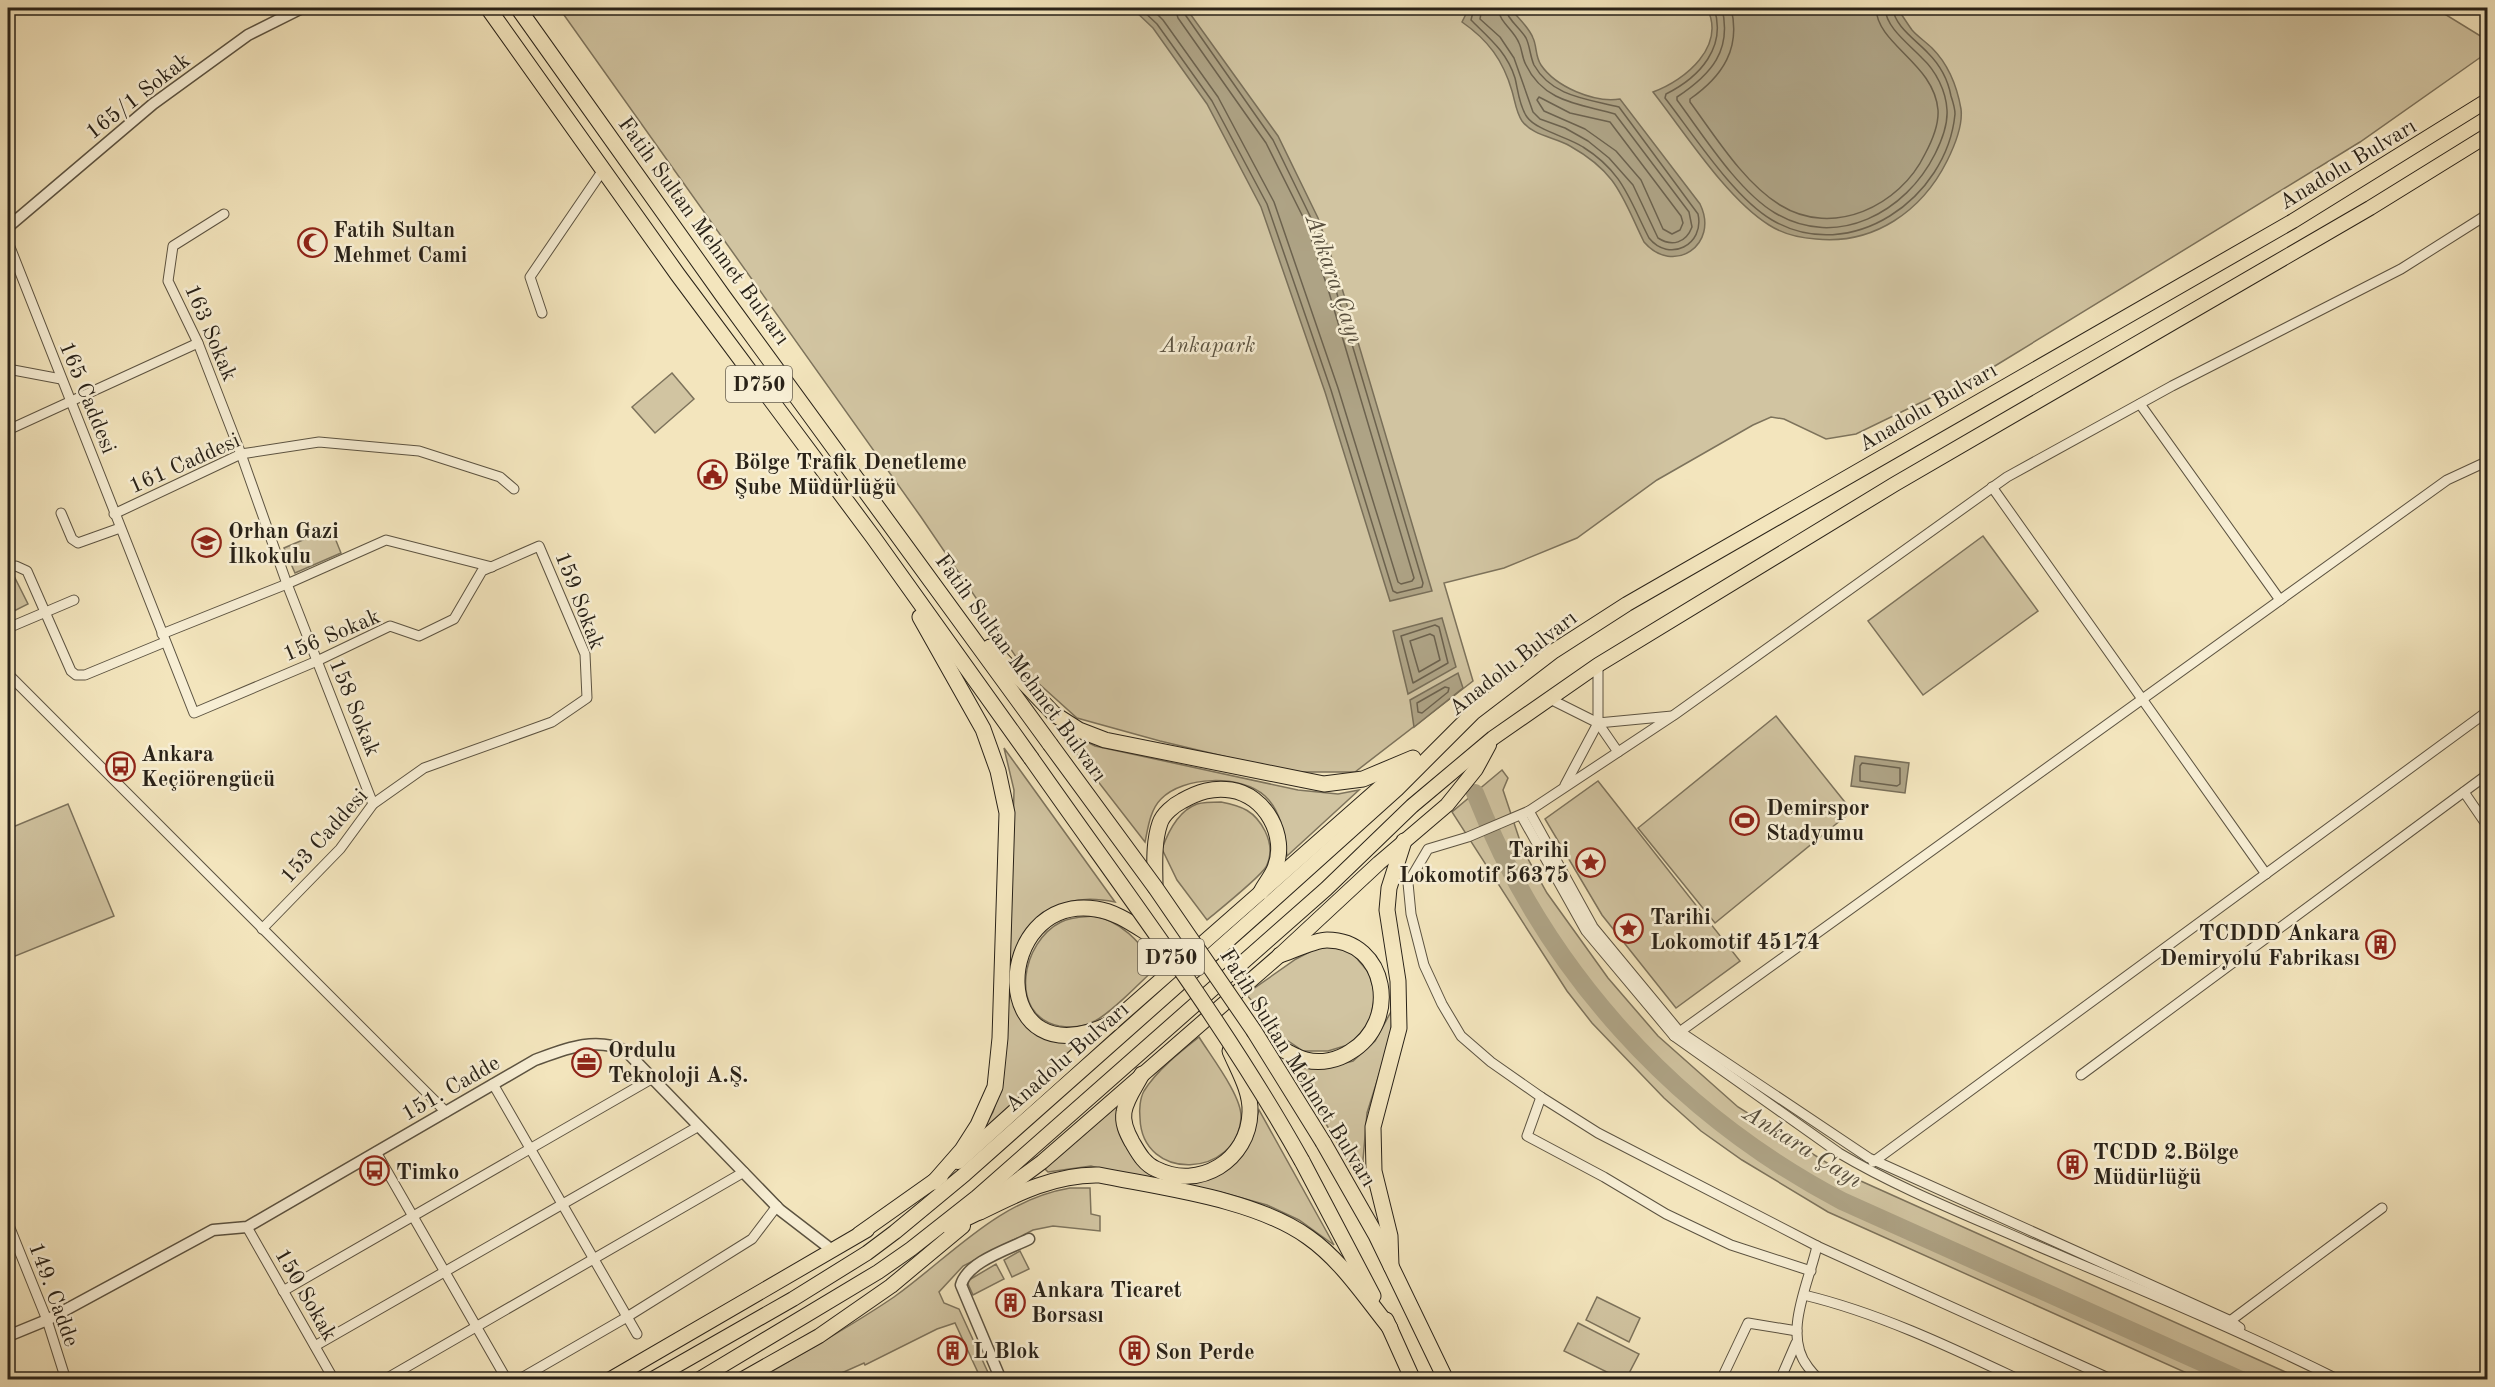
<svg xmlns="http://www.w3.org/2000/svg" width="2495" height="1387" viewBox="0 0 2495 1387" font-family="'Old Standard TT',serif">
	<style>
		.green { fill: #d1c4a1; stroke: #7d735c; stroke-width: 1.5 }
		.water { fill: #aea385; stroke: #796f59; stroke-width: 1.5 }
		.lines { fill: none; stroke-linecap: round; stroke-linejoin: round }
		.shore { stroke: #6c624e; stroke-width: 1.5 }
		.river { stroke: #aea385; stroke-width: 18 }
		.minor-casing { stroke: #5c5341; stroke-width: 11 }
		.tertiary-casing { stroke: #5c5341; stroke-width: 13 }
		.primary-casing { stroke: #292218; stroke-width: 16 }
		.trunk-casing { stroke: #292218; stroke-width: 17 }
		.minor { stroke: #f7eed4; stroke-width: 9 }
		.tertiary { stroke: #f7eed4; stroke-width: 10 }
		.primary { stroke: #f3e5bd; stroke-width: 14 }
		.trunk { stroke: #f3e5bd; stroke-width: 15 }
		.trunk-bridge-casing { stroke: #292218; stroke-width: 17; stroke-linecap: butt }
		.trunk-bridge { stroke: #f3e5bd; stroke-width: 15 }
		.labels { text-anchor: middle; stroke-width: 5; stroke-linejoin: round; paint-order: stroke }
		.shield { fill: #f7eed4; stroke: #675f50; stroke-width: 1.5 }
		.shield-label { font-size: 21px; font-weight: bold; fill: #292218 }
		.street-label { font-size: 22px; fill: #292218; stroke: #f7eed4 }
		.poi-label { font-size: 22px; font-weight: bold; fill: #292218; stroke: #f7eed4; text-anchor: start }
		.park-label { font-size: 22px; font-style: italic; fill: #5b5341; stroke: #f7eed4 }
		.water-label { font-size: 24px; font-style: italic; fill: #584f3e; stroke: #f7eed4 }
	</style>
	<rect width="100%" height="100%" fill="#f3e5bd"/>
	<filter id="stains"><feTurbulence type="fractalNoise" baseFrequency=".00333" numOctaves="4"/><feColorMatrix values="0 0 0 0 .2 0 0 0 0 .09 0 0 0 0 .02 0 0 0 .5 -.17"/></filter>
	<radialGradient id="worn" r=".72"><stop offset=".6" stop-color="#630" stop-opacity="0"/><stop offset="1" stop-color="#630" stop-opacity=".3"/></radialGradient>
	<g class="green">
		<polygon points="559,8 2435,8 2487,40 2488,52 2360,142 1990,369 1856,434 1826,439 1784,419 1771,417 1753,425 1657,480 1577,538 1504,568 1444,583 1473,681 1355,772 1290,772 1160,741 1077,718 1027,673 921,517"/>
		<polygon points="672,373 694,399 655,433 632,407"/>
		<polygon points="331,528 341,553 295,573 284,548"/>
		<polygon points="1983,536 2038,611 1923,695 1868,621"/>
		<polygon points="15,578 28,604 8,614 8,582"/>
		<polygon points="1776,716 1852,811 1715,923 1638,828"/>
		<path d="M 1055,726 L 1095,746 L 1298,790 L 1338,794 L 1359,790 L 1287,856 C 1284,835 1282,812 1265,796 C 1241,774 1183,776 1161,799 C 1150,810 1148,828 1145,842 Z"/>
		<path d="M 1004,748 L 1115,902 C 1095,898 1070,897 1052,910 C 1044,915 1020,958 1013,968 L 1038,1034 L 1066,1042 L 1086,1042 L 976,1141 L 993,1112 L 999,1092 L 1009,997 L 1014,790 Z"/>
		<polygon points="1502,770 1508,778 1503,790 1523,850 1547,893 1608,978 1658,1036 1738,1107 1843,1173 2301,1379 2200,1379 1828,1212 1742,1160 1701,1131 1664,1098 1592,1023 1567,991 1452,812"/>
		<polygon points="1598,781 1740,961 1676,1008 1602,915 1545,819"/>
		<path d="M 1221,802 C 1242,806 1255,811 1265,831 C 1271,843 1272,855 1266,867 C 1259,878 1219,910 1207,920 L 1177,880 L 1162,849 C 1168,832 1178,811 1197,804 C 1204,802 1214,802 1221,802 Z"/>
		<polygon points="68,804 114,916 8,959 8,829"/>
		<path d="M 1093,916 C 1122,920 1141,945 1158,966 C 1140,982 1115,1010 1095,1021 C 1084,1027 1070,1028 1059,1026 C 1007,1015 1022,941 1061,922 C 1071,917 1083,917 1093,916 Z"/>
		<polygon points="1338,946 1354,955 1369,973 1375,994 1370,1022 1351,1044 1328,1051 1303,1051 1281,1036 1246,994 1296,959 1317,948"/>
		<polygon points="1393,1008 1390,1040 1367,1113 1363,1160 1367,1187 1362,1184 1293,1069 1300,1066 1325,1068 1353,1061 1375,1041"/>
		<path d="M 1199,1037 C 1210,1055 1242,1096 1241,1117 C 1238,1178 1142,1183 1140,1118 C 1139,1110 1140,1098 1144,1091 C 1157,1070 1180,1052 1199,1037 Z"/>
		<polygon points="1119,1098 1136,1159 1196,1179 1250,1140 1259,1110 1334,1245 1299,1220 1267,1205 1220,1192 1147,1181 1091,1166 1048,1172 1043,1167"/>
		<path d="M 1070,1188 L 1090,1188 L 1091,1214 L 1100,1216 L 1100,1231 L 1053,1226 L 1033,1230 L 963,1266 L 939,1292 L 944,1303 L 959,1309 L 991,1379 L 981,1379 L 955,1323 L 937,1329 L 865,1365 L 864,1363 L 837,1375 L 837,1378 L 833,1379 L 757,1380 C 803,1353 850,1327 894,1297 C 950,1257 998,1200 1070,1188 Z"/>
		<polygon points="1020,1251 1029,1269 1012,1277 1004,1260"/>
		<polygon points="996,1264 1004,1279 973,1295 968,1284 969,1280"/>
		<polygon points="1597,1297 1640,1318 1629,1342 1586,1320"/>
		<polygon points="1578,1323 1639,1354 1626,1379 1621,1379 1564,1351"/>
	</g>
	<g class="water">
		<polygon points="1132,8 1186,8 1278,136 1318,218 1341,285 1432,591 1390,601 1325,392 1261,207 1207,104 1153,28"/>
		<path d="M 1469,8 L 1510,8 C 1517,17 1529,27 1533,38 C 1537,46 1535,56 1541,65 C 1556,87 1594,103 1620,99 L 1700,204 C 1720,245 1673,276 1644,242 C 1622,197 1618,173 1570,146 C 1555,137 1533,136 1522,121 C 1516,112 1515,101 1512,91 C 1503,60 1488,40 1462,22 Z"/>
		<path d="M 1707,8 L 1897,8 C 1902,15 1907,23 1912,30 C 1918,37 1926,42 1932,48 C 1949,65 1957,86 1961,109 C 1963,125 1954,147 1947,161 C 1922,211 1874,245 1816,239 C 1801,238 1783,234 1769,225 C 1727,199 1685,133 1653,92 C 1686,80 1726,46 1707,8 Z"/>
		<polygon points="1442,618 1456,667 1408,694 1393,631"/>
		<polygon points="1458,673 1463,688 1414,727 1410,700"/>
		<polygon points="1855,756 1909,763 1905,793 1851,786"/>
	</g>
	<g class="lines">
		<g class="shore">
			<polyline points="1140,8 1157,24 1212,101 1267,204 1331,390 1393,591 1397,593 1422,587 1423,583 1335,287 1312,220 1273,140 1184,13 1183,8"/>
			<polyline points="1151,8 1163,20 1218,97 1274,202 1338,388 1398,582 1401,584 1412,581 1414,578 1328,289 1306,223 1266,143 1178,18 1175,8"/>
			<path d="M 1474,8 L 1471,20 C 1489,38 1507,52 1515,78 C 1518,90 1519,106 1527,117 C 1536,130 1568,137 1583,147 C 1623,172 1629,199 1649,238 C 1669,263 1705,245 1698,214 L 1619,107 C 1588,99 1552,97 1534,65 C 1530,56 1530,46 1526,38 C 1520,28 1507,19 1505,8"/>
			<path d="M 1482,8 L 1480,19 L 1500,37 L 1514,58 L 1533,112 L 1540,119 L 1565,128 L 1588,141 L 1609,158 L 1633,185 L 1658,238 C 1672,247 1686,243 1692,227 L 1689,212 L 1615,114 C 1581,104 1544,103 1526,65 C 1522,58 1522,49 1519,43 C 1514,30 1499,22 1498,8"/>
			<path d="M 1714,8 C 1727,47 1700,77 1666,94 L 1665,98 C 1693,134 1734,198 1772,220 C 1851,266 1947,198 1955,114 C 1955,108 1953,102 1951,96 C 1948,80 1940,65 1928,53 C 1916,40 1894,26 1893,8"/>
			<path d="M 1722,8 C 1732,50 1712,74 1677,97 L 1677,100 C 1703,135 1738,191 1775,213 C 1837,250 1906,212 1935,154 C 1941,142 1948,125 1947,110 C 1946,91 1936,71 1922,58 C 1909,44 1886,28 1885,8"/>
			<path d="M 1731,8 C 1741,48 1723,76 1690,99 L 1690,102 C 1715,136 1744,183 1780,205 C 1833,238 1900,206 1925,154 C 1932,141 1939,125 1938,110 C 1934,63 1877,45 1876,8"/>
			<polygon points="1539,97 1570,113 1610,122 1681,216 1683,223 1680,230 1672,234 1663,229 1641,180 1616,151 1585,129 1544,111 1537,100"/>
			<polygon points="1435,625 1439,627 1448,663 1413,683 1401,636"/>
			<polygon points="1430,634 1434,636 1440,660 1419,672 1410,641"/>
			<polygon points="1445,687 1449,688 1448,692 1422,713 1418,712 1417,703"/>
			<polygon points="1862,763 1900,768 1900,784 1897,786 1860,781 1860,766"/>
		</g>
		<path class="river" d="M 1475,793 C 1544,969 1674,1113 1842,1201 L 2241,1380"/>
		<defs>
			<g id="minor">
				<polyline points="224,214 173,246 168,281 198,343 241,454 287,584 373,804"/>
				<polyline points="8,242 194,713 317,661 390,626 419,636 454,619 482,571 539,546 585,654 587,698 552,722 424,768 373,804 340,849 262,929"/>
				<polyline points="542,313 530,277 603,170"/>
				<polyline points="8,369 61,379"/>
				<polyline points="2140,404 2280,600"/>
				<polyline points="8,430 198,343"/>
				<polyline points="1992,487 2266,874"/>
				<polyline points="61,513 72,539 78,543 120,528"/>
				<polyline points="114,514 241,454 319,442 419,451 500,477 514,489"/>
				<polyline points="8,568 16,566 27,571 71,671 76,675 85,675 165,642"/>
				<polyline points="8,628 74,600"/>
				<polyline points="162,634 287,584 386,540 492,567"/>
				<polyline points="1598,665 1598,723 1672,716"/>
				<polyline points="8,674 446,1112"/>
				<polyline points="1550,699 1598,723 1565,785"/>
				<polyline points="1598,723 1618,752"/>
				<polyline points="2464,792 2488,827"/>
				<polyline points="1529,811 1593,927 1679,1031 1869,1158 2229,1320 2240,1328"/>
				<path d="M 1521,815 L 1586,931 L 1674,1036 L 1839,1153 C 1898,1188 1964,1214 2028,1242 C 2132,1286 2237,1329 2339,1380"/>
				<polyline points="1674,1036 2447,480 2488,461"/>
				<polyline points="2081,1075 2488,774"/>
				<polyline points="493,1084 637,1334"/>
				<polyline points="1541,1097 1527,1136 1604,1177 1666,1214 1731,1245 1811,1271"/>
				<polyline points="376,1152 507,1380"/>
				<polyline points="1873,1162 2488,711"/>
				<polyline points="8,1223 47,1320 66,1380"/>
				<polyline points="247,1227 334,1380"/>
				<path d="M 1817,1246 C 1809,1283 1782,1334 1808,1367 C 1812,1372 1815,1377 1821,1380"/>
				<polyline points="283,1291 653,1078"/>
				<path d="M 1804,1295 C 1879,1313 1950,1347 2020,1380"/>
				<polyline points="2226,1324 2382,1208"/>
				<polyline points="315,1346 699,1126"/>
				<polyline points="384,1380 744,1172"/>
				<polyline points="518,1380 627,1317 752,1239 777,1206"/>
				<polyline points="1721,1380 1748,1323 1797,1331"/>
				<polyline points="1780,1380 1796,1343"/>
				<polyline points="2113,1380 1817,1246 1598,1133 1541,1097 1491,1062 1461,1036 1442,1004 1424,965 1411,914 1408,883 1428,849 1468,837 1529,811 1674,715 2007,477 2172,386 2401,269 2488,214"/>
			</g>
			<g id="tertiary">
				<polyline points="8,227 153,104 248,35 302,8"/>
				<path d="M 8,1336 L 47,1320 L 213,1230 L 247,1227 L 535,1060 C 565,1049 595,1036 626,1051 L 780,1210 L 832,1250"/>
				<path d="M 1001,1380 L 961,1285 C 967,1262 1009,1249 1029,1239"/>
			</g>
			<g id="primary">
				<polyline points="958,1162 1112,1023 1410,761"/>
				<polyline points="949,1227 980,1212 999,1194 1042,1162 1280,955 1379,863 1447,805 1476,769 1489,745"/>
				<polyline points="859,1234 941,1176"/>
				<polyline points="609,1380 867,1230"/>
				<polyline points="651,1380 793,1299 867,1253 895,1232 965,1174 1268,905 1397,789 1473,713 1554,651 1627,604 2293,221 2488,100"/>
				<polyline points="698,1380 878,1272 911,1249 977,1197 1326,889 1412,806 1493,738 1598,665 1895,484 2370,208 2488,135"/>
				<polyline points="741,1380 819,1336 891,1286 963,1226"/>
			</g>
			<g id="trunk">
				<polyline points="488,8 678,275 873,537 1031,758"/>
				<polyline points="518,8 723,296 1050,744"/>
				<polyline points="920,617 983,729 998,771 1007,813 1000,1038 995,1087 978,1125 962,1150 934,1182"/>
				<polyline points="990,647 1054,714 1079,730 1105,740 1324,784 1363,779 1413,758"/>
				<path d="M 1155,887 C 1155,867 1153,843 1160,823 C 1163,814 1174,805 1182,801 C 1198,792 1213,787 1231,790 C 1265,795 1288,836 1275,868 C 1272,876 1265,884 1261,892"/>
				<path d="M 1112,1023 C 985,1085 991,893 1096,909 C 1118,912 1138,928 1157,939"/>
				<path d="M 1254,1031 C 1270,1041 1288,1055 1306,1060 C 1321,1064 1338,1060 1350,1052 C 1401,1022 1387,940 1327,940 C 1315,940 1292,951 1280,955"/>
				<path d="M 1142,1074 C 1136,1086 1126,1099 1124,1112 C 1122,1123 1127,1133 1132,1142 C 1138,1152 1144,1164 1156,1169 C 1199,1191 1249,1160 1250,1112 C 1251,1091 1238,1070 1230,1051"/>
				<polyline points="1323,1142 1376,1235 1446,1380"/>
				<polyline points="1302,1161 1373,1296"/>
				<path d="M 980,1212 C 1018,1193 1056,1174 1099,1175 C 1163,1188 1255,1199 1308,1237 C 1341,1260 1365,1297 1390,1328"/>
				<polyline points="1391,1266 1390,1236 1374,1171 1373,1127 1399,1028 1398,981 1387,910 1389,888 1404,841"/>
				<polyline points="1386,1320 1413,1380"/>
			</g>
		</defs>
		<use href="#minor" class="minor-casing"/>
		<use href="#tertiary" class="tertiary-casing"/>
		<use href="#primary" class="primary-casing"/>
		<use href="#trunk" class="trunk-casing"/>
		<use href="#minor" class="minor"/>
		<use href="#tertiary" class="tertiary"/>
		<use href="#primary" class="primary"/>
		<use href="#trunk" class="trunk"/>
		<defs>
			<g id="trunk-bridge">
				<polyline points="1050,744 1155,887 1254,1031 1323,1142"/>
				<path d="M 1031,758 C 1124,891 1223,1020 1302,1161"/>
			</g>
		</defs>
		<use href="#trunk-bridge" class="trunk-bridge-casing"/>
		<use href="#trunk-bridge" class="trunk-bridge"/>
	</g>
	<defs>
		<symbol id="mosque-ring" viewBox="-11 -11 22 22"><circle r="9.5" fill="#f7eed4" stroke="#8f2418" stroke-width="1.5"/><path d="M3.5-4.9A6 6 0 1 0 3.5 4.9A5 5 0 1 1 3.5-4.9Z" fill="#8f2418"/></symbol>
		<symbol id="civic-ring" viewBox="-11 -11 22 22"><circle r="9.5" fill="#f7eed4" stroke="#8f2418" stroke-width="1.5"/><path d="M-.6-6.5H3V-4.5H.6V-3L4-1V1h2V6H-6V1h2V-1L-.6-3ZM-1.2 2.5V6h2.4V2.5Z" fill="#8f2418"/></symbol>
		<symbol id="school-ring" viewBox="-11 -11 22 22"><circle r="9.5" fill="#f7eed4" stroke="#8f2418" stroke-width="1.5"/><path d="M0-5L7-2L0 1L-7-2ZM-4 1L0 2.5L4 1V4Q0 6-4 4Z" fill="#8f2418"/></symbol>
		<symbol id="bus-ring" viewBox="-11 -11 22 22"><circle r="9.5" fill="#f7eed4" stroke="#8f2418" stroke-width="1.5"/><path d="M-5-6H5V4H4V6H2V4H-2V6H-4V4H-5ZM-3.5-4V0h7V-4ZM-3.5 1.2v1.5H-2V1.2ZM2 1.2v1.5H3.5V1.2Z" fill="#8f2418"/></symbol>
		<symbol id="stadium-ring" viewBox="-11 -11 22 22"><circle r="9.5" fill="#f7eed4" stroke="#8f2418" stroke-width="1.5"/><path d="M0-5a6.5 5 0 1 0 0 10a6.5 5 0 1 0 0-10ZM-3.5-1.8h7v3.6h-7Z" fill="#8f2418"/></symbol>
		<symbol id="sight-ring" viewBox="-11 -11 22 22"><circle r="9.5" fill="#f7eed4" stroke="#8f2418" stroke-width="1.5"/><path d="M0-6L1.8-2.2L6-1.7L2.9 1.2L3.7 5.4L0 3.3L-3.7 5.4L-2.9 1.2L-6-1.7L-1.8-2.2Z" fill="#8f2418"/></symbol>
		<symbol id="building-ring" viewBox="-11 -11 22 22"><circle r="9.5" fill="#f7eed4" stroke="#8f2418" stroke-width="1.5"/><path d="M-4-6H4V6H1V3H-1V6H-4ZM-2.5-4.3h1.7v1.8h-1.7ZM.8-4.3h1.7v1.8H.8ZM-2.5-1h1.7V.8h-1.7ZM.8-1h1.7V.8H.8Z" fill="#8f2418"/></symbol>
		<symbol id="office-ring" viewBox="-11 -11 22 22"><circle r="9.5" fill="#f7eed4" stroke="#8f2418" stroke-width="1.5"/><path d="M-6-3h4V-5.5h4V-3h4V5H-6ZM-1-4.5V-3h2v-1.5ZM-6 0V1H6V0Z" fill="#8f2418"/></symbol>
	</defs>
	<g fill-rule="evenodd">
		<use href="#mosque-ring" x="296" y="226" width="33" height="33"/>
		<use href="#civic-ring" x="696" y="458" width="33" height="33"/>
		<use href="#school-ring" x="190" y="526" width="33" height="33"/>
		<use href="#bus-ring" x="104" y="750" width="33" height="33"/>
		<use href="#stadium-ring" x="1728" y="804" width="33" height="33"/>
		<use href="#sight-ring" x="1574" y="846" width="33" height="33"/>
		<use href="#sight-ring" x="1612" y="912" width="33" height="33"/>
		<use href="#building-ring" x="2364" y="928" width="33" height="33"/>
		<use href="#office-ring" x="570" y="1046" width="33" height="33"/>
		<use href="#building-ring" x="2056" y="1148" width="33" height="33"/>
		<use href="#bus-ring" x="358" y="1154" width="33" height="33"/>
		<use href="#building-ring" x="994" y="1286" width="33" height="33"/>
		<use href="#building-ring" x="936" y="1334" width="33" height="33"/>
		<use href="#building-ring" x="1118" y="1334" width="33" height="33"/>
	</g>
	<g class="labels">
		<g class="shield">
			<rect x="726" y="366" width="66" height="36" rx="4.5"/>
			<rect x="1138" y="939" width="66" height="36" rx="4.5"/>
		</g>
		<g class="shield-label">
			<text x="759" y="391">D750</text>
			<text x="1171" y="964">D750</text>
		</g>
		<g class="street-label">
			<text transform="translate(137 95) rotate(-38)" y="8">165/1 Sokak</text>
			<text transform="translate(2347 163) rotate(-31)" y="8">Anadolu Bulvarı</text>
			<text transform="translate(705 230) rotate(54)" y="8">Fatih Sultan Mehmet Bulvarı</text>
			<text transform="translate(212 332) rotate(67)" y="8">163 Sokak</text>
			<text transform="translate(89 397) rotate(68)" y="8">165 Caddesi</text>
			<text transform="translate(1927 406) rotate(-30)" y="8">Anadolu Bulvarı</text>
			<text transform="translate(184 462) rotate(-24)" y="8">161 Caddesi</text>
			<text transform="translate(581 600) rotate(69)" y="8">159 Sokak</text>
			<text transform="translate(331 634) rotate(-23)" y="8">156 Sokak</text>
			<text transform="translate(1512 662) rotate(-38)" y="8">Anadolu Bulvarı</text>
			<text transform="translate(1022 667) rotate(54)" y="8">Fatih Sultan Mehmet Bulvarı</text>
			<text transform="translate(356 707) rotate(68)" y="8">158 Sokak</text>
			<text transform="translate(323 835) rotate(-48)" y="8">153 Caddesi</text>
			<text transform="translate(1066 1056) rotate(-41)" y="8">Anadolu Bulvarı</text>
			<text transform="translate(1299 1067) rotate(58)" y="8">Fatih Sultan Mehmet Bulvarı</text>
			<text transform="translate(450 1087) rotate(-30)" y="8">151. Cadde</text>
			<text transform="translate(55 1294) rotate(70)" y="8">149. Cadde</text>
			<text transform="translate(307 1294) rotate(60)" y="8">150 Sokak</text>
		</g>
		<g class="poi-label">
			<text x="333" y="237">Fatih Sultan<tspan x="333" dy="25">Mehmet Cami</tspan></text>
			<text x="734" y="469">Bölge Trafik Denetleme<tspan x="734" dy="25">Şube Müdürlüğü</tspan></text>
			<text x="228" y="538">Orhan Gazi<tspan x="228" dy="25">İlkokulu</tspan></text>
			<text x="141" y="761">Ankara<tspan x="141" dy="25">Keçiörengücü</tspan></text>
			<text x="1766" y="815">Demirspor<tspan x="1766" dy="25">Stadyumu</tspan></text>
			<text x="1569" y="857" text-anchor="end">Tarihi<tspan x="1569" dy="25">Lokomotif 56375</tspan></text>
			<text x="1650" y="924">Tarihi<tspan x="1650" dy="25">Lokomotif 45174</tspan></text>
			<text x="2360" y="940" text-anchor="end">TCDDD Ankara<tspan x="2360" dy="25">Demiryolu Fabrikası</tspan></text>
			<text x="608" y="1057">Ordulu<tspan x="608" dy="25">Teknoloji A.Ş.</tspan></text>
			<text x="2093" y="1159">TCDD 2.Bölge<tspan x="2093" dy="25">Müdürlüğü</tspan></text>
			<text x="396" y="1179">Timko</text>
			<text x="1031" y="1297">Ankara Ticaret<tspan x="1031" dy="25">Borsası</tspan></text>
			<text x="973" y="1358">L Blok</text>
			<text x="1155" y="1359">Son Perde</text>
		</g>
		<g class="park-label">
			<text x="1208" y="352">Ankapark</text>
		</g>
		<g class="water-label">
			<text transform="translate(1335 279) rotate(71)" y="8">Ankara Çayı</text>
			<text transform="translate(1803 1146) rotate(32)" y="8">Ankara Çayı</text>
		</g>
	</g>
	<rect width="2495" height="1387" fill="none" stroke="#f3e5bd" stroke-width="30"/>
	<rect x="9" y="9" width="2477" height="1369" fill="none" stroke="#292218" stroke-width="3"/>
	<rect x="15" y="15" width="2465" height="1357" fill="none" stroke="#292218" stroke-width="1.5"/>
	<rect width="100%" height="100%" filter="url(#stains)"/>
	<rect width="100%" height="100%" fill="url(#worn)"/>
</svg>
